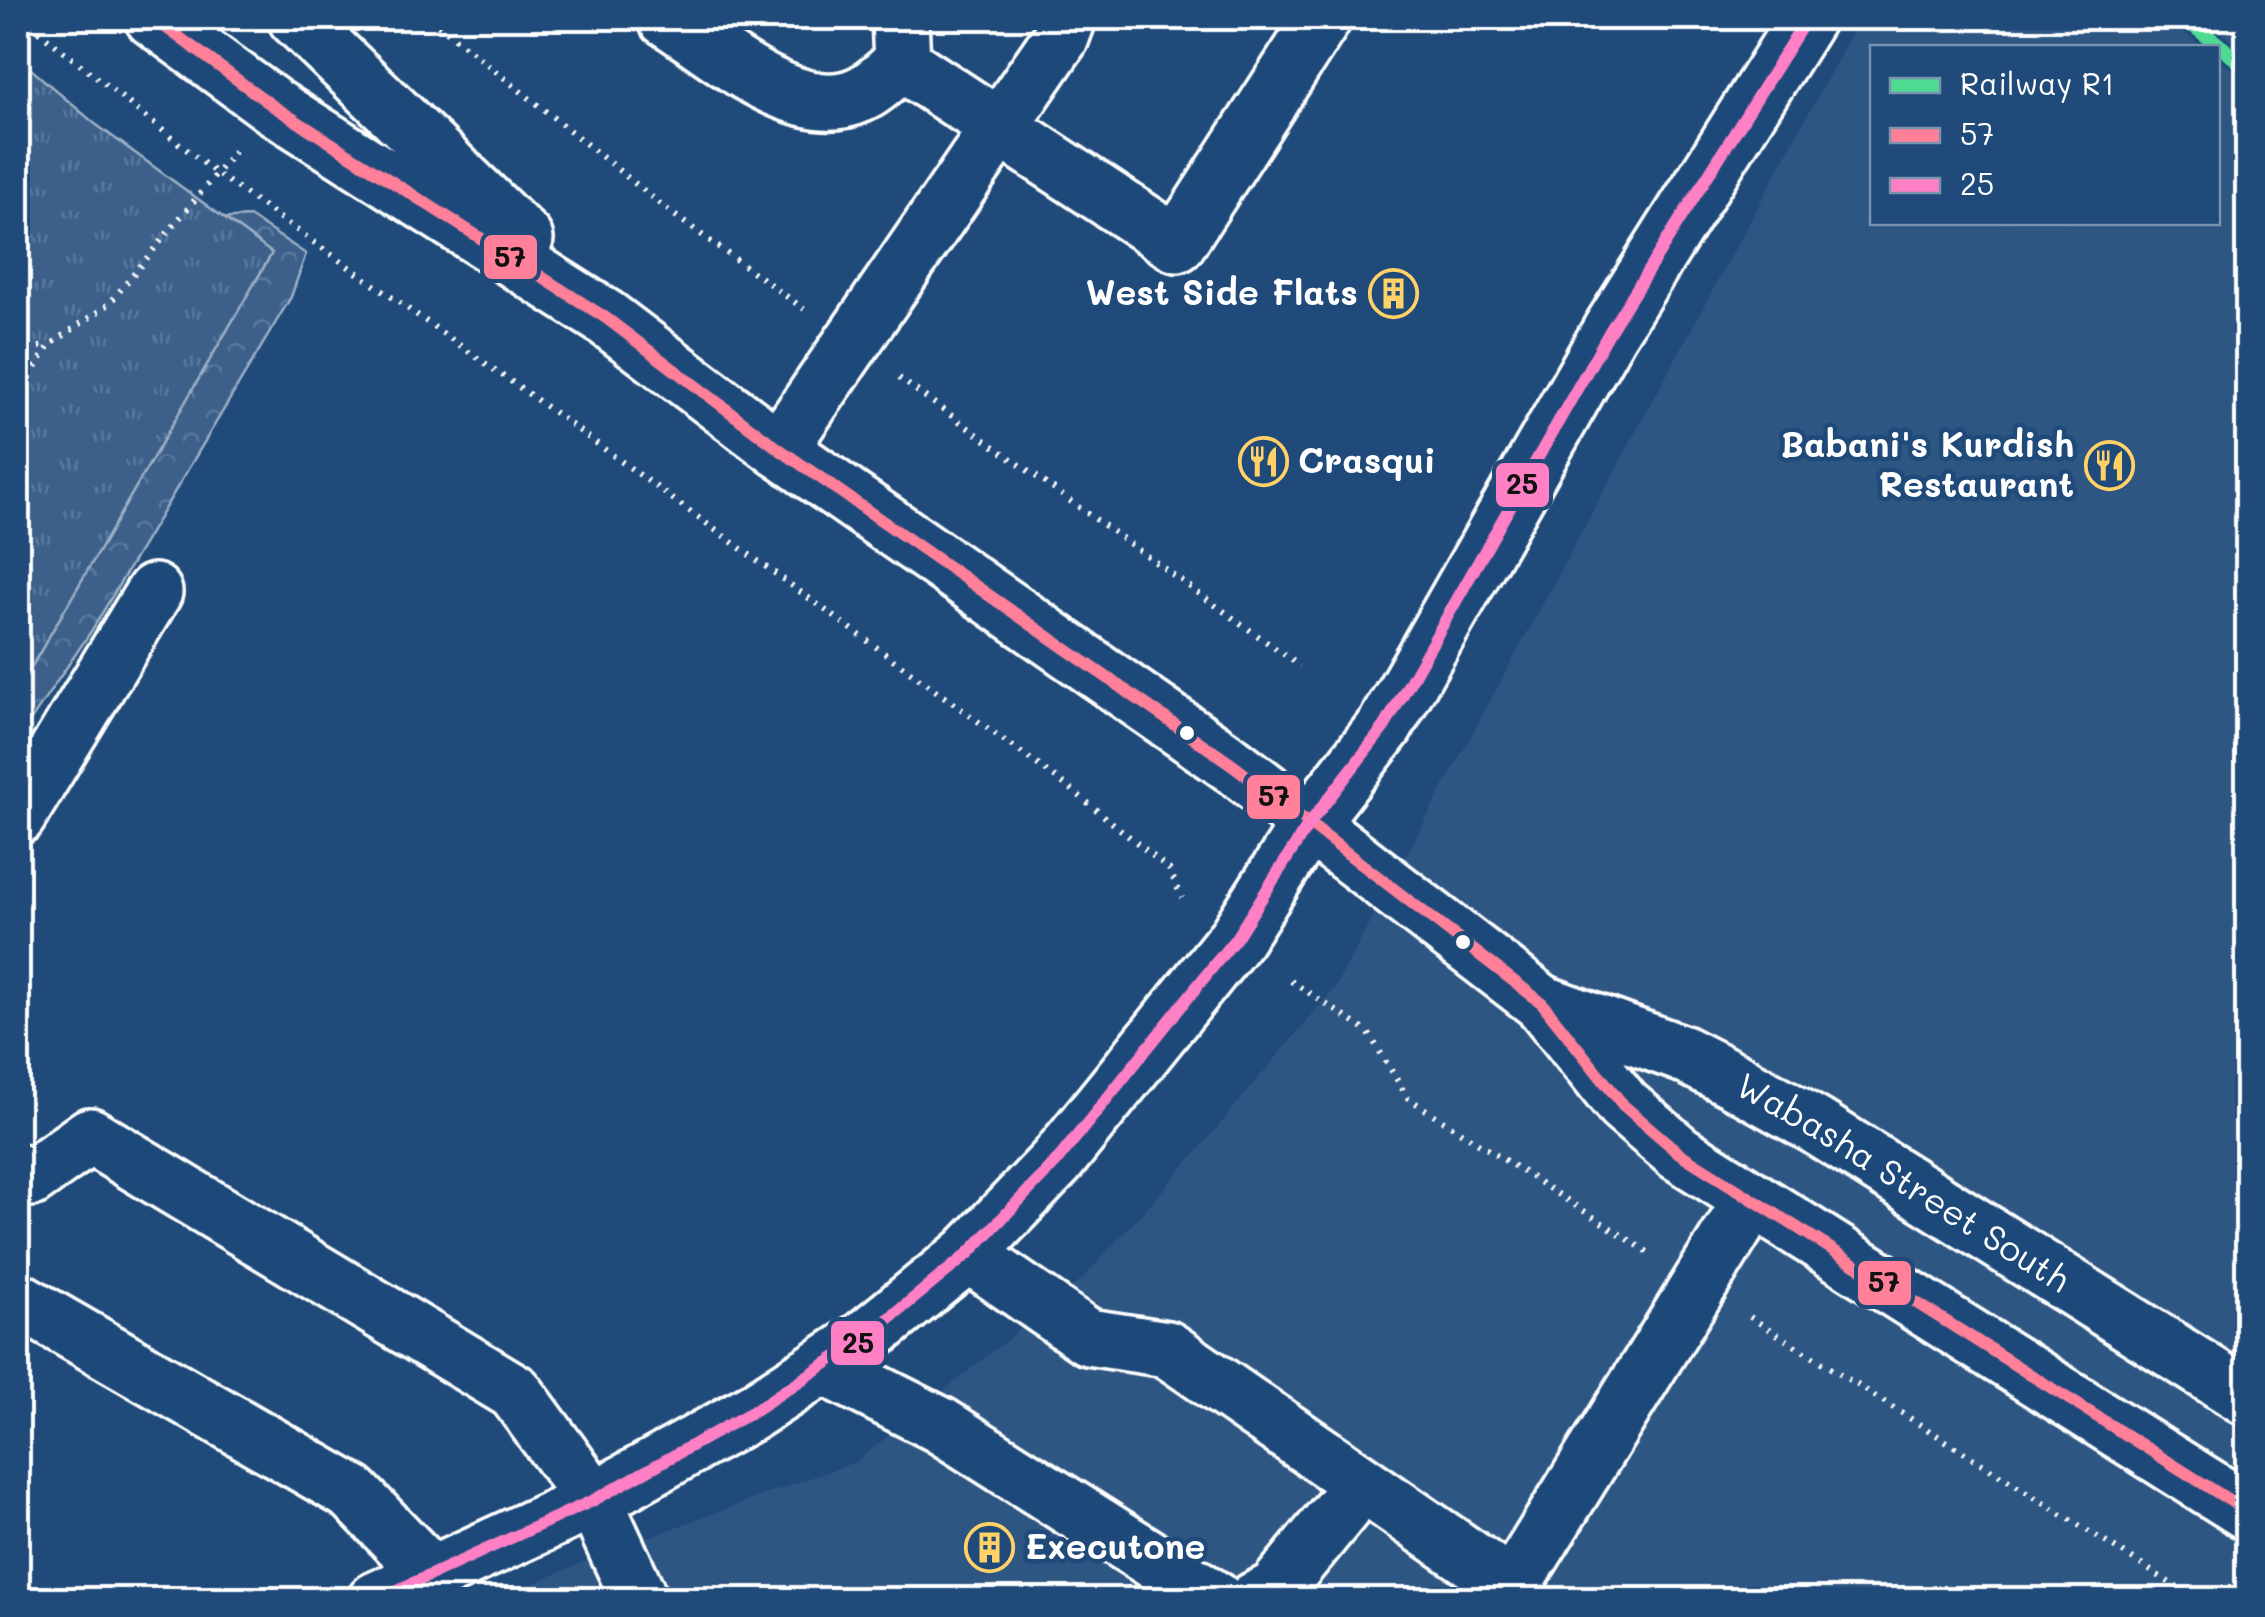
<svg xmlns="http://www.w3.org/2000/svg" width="2265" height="1617" viewBox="0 0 2265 1617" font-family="Mali,sans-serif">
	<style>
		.built { fill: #2e5683; fill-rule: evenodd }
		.forest { fill: url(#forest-crowns); stroke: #9eb0c5; stroke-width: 2.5 }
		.park { fill: url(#park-tufts); stroke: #9eb0c5; stroke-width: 2.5 }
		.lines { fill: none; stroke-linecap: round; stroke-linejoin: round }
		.minor-casing { stroke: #fff; stroke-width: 62 }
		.major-casing { stroke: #fff; stroke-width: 62 }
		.path { stroke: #fff; stroke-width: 6; stroke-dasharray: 2.5 8; stroke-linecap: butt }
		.minor { stroke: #1f4a7a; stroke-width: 55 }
		.major { stroke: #1f4a7a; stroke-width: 55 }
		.bus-1-casing { stroke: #1f4a7a; stroke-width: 20 }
		.bus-2-casing { stroke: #1f4a7a; stroke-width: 20 }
		.bus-1 { stroke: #ff8098; stroke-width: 12 }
		.bus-2 { stroke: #ff80c5; stroke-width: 12 }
		.rail-1-casing { stroke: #1f4a7a; stroke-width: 22 }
		.rail-1 { stroke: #4ddb92; stroke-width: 15 }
		.bus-dot { fill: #fff; stroke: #1f4a7a; stroke-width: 4 }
		.labels { text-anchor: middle; stroke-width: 9; stroke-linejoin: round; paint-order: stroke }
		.poi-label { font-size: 35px; font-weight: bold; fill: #fff; stroke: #1f4a7a; text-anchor: end }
		.street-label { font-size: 35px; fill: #fff; stroke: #1f4a7a }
		.line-badge { stroke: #1f4a7a; stroke-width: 4 }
		.pale-badge-label { font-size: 28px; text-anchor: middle; font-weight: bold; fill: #111 }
	</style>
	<defs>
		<pattern id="forest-crowns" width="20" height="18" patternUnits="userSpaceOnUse" patternTransform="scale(2.5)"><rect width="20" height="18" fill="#3c618b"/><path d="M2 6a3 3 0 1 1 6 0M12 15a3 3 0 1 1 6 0" fill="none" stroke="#59799c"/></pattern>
		<pattern id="park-tufts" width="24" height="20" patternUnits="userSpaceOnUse" patternTransform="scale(2.5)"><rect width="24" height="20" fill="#3c618b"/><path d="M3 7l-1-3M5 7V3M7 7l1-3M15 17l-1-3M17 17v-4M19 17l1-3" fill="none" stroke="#59799c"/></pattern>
	</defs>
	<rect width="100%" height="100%" fill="#1f4a7a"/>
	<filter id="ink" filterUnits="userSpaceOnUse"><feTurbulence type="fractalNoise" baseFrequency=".01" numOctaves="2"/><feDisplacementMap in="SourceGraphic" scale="20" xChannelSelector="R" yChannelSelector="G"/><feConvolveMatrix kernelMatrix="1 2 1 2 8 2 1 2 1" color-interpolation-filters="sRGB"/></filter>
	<g filter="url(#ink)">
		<path class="built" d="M 1860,18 L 2247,18 L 2247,1599 L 494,1600 L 610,1551 L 857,1461 L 1083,1278 L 1194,1155 L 1334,989 ZM 1872,48 L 2218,48 L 2218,222 L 1872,222 Z"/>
		<polygon class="forest" points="250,217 306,254 291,297 92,630 18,739 18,417 198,220"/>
		<polygon class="park" points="18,58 94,123 272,253 18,690"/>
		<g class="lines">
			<defs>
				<g id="minor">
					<path d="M 666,18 C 717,50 797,123 859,95 C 874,89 889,73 902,63"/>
					<polyline points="900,18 902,63"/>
					<polyline points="902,63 1177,244 1323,18"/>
					<polyline points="779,449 1061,37 1068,18"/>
					<polyline points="18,816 154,592"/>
					<polyline points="18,1172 31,1178 90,1136 515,1392 594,1500 640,1600"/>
					<polyline points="968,1254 1088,1337 1167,1349 1512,1587 1752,1200"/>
					<polyline points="18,1300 353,1493 433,1576"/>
					<polyline points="823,1366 940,1425 1216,1600"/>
					<polyline points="376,1600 594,1500 752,1412 864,1339 968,1254 1056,1162 1236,938 1309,824 1385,726 1610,331 1807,18"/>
					<polyline points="1255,1600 1275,1590 1362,1484"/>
				</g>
				<g id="major">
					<polyline points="153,18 273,106 606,318 779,449 1234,766 1542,1003 1623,1105 1679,1153 2248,1512"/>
					<polyline points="296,18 525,239"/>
					<path id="s1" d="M 1542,1003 L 1683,1054 L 1734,1080 L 1816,1126 L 2248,1398"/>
				</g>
			</defs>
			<use href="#minor" class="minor-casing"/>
			<use href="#major" class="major-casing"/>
			<g class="path">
				<polyline points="22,18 216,173 526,392 1071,789 1169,869 1182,898"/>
				<polyline points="430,18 673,214 804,309"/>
				<polyline points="18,349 49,346"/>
				<polyline points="899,378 1300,666"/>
				<polyline points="18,394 50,345 109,304 235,151"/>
				<polyline points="1291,981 1368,1032 1408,1098 1651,1254"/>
				<polyline points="1750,1317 2197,1600"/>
			</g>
			<use href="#minor" class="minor"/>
			<use href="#major" class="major"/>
			<defs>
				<polyline id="bus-1" points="153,18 273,106 606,318 779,449 1234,766 1542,1003 1623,1105 1679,1153 2248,1512"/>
				<polyline id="bus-2" points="376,1600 594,1500 752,1412 864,1339 968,1254 1056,1162 1236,938 1309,824 1385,726 1610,331 1807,18"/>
			</defs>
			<use href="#bus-1" class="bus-1-casing"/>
			<use href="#bus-2" class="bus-2-casing"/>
			<use href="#bus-1" class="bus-1"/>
			<use href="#bus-2" class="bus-2"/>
			<defs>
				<polyline id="rail-1" points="2184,18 2248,68"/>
			</defs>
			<use href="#rail-1" class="rail-1-casing"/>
			<use href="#rail-1" class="rail-1"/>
		</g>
	</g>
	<defs>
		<symbol id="building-ring" viewBox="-11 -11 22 22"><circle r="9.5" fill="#1f4a7a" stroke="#ffd166" stroke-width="1.5"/><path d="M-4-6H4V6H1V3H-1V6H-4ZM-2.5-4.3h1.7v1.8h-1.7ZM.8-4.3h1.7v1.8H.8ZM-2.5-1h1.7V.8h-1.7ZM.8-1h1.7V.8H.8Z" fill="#ffd166"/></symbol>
		<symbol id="restaurant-ring" viewBox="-11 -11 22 22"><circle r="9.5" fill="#1f4a7a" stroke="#ffd166" stroke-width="1.5"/><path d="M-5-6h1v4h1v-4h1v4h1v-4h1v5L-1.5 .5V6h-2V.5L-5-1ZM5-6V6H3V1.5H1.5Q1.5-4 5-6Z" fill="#ffd166"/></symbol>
	</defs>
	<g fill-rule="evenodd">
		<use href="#building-ring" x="1366" y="266" width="55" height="55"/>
		<use href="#restaurant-ring" x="1236" y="434" width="55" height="55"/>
		<use href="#restaurant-ring" x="2082" y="438" width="55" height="55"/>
		<use href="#building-ring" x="962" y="1520" width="55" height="55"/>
	</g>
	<g class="bus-dot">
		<circle cx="1187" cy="733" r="9"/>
		<circle cx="1463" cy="942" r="9"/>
	</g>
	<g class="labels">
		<g class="poi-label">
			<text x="1358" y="305">West Side Flats</text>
			<text x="2074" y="457">Babani's Kurdish<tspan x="2074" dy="40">Restaurant</tspan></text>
			<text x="1298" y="473" text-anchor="start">Crasqui</text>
			<text x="1025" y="1559" text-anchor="start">Executone</text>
		</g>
		<g class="street-label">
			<text dy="12" stroke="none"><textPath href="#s1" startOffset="405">Wabasha Street South</textPath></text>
		</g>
	</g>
	<g class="line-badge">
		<rect x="482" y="233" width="57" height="48" rx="10" fill="#ff8098"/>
		<rect x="1494" y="461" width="57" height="48" rx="10" fill="#ff80c5"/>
		<rect x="1245" y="773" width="57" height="48" rx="10" fill="#ff8098"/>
		<rect x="1856" y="1259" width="57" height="48" rx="10" fill="#ff8098"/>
		<rect x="829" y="1319" width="57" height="48" rx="10" fill="#ff80c5"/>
	</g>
	<g class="pale-badge-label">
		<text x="510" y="267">57</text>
		<text x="1522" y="494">25</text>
		<text x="1274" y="806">57</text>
		<text x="1884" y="1292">57</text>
		<text x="858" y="1353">25</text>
	</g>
	<rect width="2265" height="1617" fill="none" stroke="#1f4a7a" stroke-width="60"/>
	<rect x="30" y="30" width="2205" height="1557" fill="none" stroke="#fff" stroke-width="4" filter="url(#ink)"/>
	<rect x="1870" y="45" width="350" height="180" fill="#1f4a7a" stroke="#7992af" stroke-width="2.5"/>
	<rect x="1890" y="78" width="50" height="15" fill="#4ddb92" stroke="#7992af" stroke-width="2.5"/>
	<text x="1960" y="95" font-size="30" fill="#ffffff">Railway R1</text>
	<rect x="1890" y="128" width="50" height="15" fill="#ff8098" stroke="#7992af" stroke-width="2.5"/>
	<text x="1960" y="145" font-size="30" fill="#ffffff">57</text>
	<rect x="1890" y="178" width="50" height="15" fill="#ff80c5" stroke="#7992af" stroke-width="2.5"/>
	<text x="1960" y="195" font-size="30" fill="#ffffff">25</text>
</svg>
